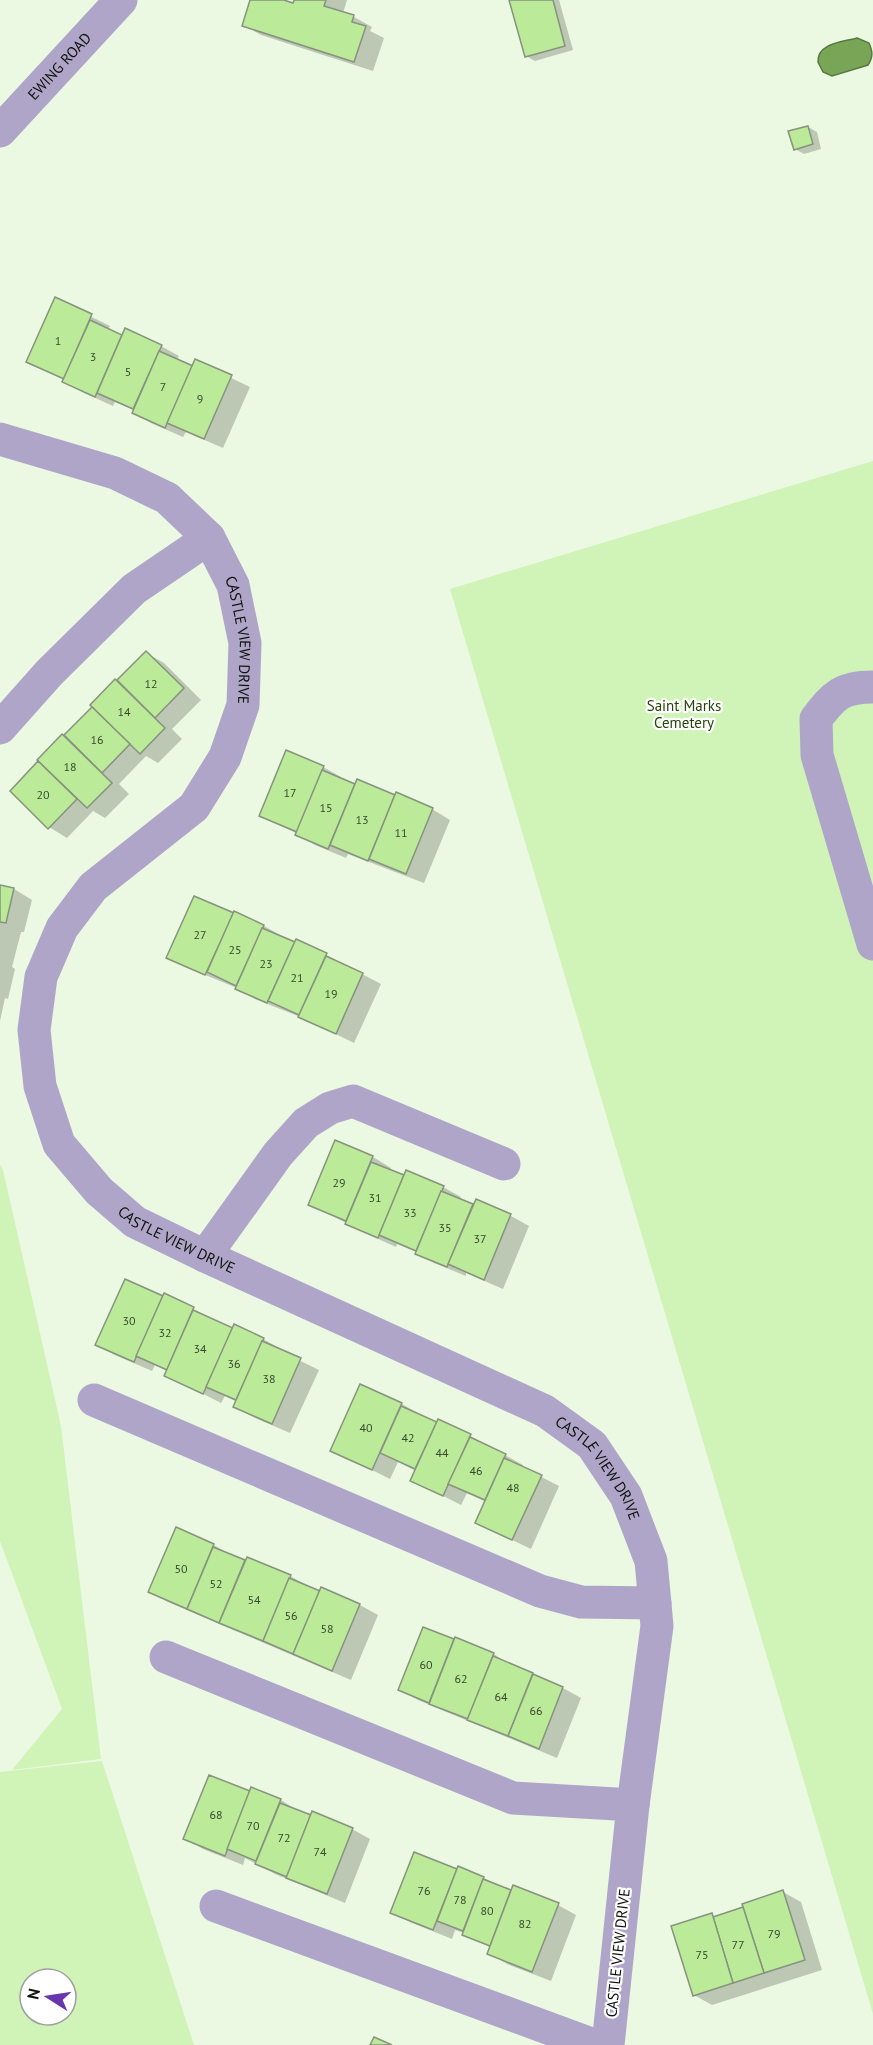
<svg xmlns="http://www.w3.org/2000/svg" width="873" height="2045" viewBox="0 0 873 2045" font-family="'PT Sans',sans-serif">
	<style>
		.green { fill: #d0f3b8; fill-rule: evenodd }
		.water { fill: #79a557; stroke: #597940; stroke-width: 1.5 }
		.shadow { fill: #0003 }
		.building { fill: #bbeb99; stroke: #87937e; stroke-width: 1.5 }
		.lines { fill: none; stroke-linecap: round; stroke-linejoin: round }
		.minor { stroke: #afa5c9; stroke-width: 33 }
		.labels { text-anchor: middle; stroke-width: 4.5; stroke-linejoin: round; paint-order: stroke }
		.number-label { font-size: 12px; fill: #38482e }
		.street-label { font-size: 15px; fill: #0d120a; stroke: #fff }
		.park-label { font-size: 15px; fill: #244107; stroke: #fff }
	</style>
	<rect width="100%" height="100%" fill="#ebf9e2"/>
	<g class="green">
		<polygon points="873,461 873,2014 450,589"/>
		<polygon points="0,1165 3,1170 61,1426 101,1759 12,1770 62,1709 0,1541"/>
		<path d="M 102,1761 L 194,2045 L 0,2045 L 0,1772 ZM 30,1979 L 66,1979 L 66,2015 L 30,2015 Z"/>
	</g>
	<path class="water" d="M 857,38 L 869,43 C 873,52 873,57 868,65 L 832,76 L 823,72 L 818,62 C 817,43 843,42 857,38 Z"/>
	<g class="shadow">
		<polygon points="251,0 279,0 294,5 295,0 347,0 343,13 354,17 372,27 370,31 384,38 373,71 261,35 243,25"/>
		<polygon points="510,0 559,0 573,50 535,61 526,56"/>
		<polygon points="808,127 817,132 821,149 804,154 795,149"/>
		<polygon points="55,299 110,326 108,330 123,337 161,346 179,356 177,360 193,368 196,361 250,387 223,448 186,432 183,437 151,423 133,413 134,410 115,402 113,406 82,392 65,380 28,361"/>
		<polygon points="146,653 164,663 201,700 172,729 182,739 158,763 146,756 119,784 129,794 105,818 93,811 67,838 49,827 12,791 62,736 64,737 94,707 92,705"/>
		<polygon points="323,767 341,777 340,779 355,785 432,809 450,820 424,883 348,854 346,858 315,845 298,834 260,816"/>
		<polygon points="0,886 14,889 32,900 24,932 21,932 12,967 15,969 8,999 5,998 0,1021"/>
		<polygon points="195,897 264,926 296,944 326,955 381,984 354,1043 303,1018 255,999 237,988 186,967 168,957"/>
		<polygon points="336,1142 373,1157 391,1168 389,1171 443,1187 461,1197 459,1200 474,1206 477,1201 511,1216 529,1226 503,1289 466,1273 466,1276 434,1263 417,1252 397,1244 396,1247 365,1233 310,1204"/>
		<polygon points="165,1295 234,1330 263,1339 281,1349 280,1351 319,1370 290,1433 253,1417 235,1407 237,1402 225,1396 221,1403 166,1375 168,1371 155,1365 152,1371 115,1355 97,1345 164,1298"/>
		<polygon points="361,1386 402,1404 437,1424 439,1421 470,1436 523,1465 522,1467 559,1486 531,1549 477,1523 486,1502 467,1493 461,1505 412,1480 416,1471 398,1462 390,1479 332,1450"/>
		<polygon points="177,1529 214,1545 232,1556 290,1576 321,1593 322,1589 360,1605 378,1615 351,1680 168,1602 150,1592"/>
		<polygon points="424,1629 494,1654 511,1666 563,1688 581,1698 557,1758 418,1700 400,1690"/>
		<polygon points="252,1789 281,1800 298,1811 352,1829 370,1839 345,1903 275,1874 245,1858 243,1865 203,1849 185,1838 251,1792"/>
		<polygon points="458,1871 484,1878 512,1892 558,1905 576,1915 551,1981 507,1964 489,1953 491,1948 464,1933 455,1930 452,1939 410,1922 392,1912"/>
		<polygon points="783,1892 801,1902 822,1970 712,2005 694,1995 712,1915 716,1918"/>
	</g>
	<g class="building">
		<polygon points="250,0 284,0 293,3 294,0 326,0 324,6 354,15 352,22 366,26 354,62 242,26"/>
		<polygon points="509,0 553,0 565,46 525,57"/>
		<polygon points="808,126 813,144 794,150 788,131"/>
		<polygon points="55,297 92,314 64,379 26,362"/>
		<polygon points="90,320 122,335 95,397 62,382"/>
		<polygon points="125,328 162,345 133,409 97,393"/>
		<polygon points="159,351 193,366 165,428 132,413"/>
		<polygon points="195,359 232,375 204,439 167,423"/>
		<polygon points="146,651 184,688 155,718 117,680"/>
		<polygon points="115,679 165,728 140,754 90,705"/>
		<polygon points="92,707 130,744 102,773 64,735"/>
		<polygon points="62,734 112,783 87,808 37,760"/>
		<polygon points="286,750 324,766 297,832 259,816"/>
		<polygon points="38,761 77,799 48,829 10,791"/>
		<polygon points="322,770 355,784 328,849 295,835"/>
		<polygon points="357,779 395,795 368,861 330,845"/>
		<polygon points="396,792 433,808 406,874 369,859"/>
		<polygon points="0,885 14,888 6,923 0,922"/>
		<polygon points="194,896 234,913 205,975 166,958"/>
		<polygon points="234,911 264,925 236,986 207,972"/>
		<polygon points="262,928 295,942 267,1003 235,989"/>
		<polygon points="296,939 327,953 299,1015 268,1001"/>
		<polygon points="326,956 363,973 336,1034 298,1017"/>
		<polygon points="335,1140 373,1156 346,1221 308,1205"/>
		<polygon points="371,1162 404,1175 378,1238 345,1224"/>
		<polygon points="406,1170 444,1186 416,1251 379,1235"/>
		<polygon points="441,1191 473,1204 447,1267 415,1254"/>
		<polygon points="476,1199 511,1214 484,1280 448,1264"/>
		<polygon points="125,1279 163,1296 134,1362 95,1345"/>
		<polygon points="164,1293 194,1307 167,1370 136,1356"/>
		<polygon points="193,1310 233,1328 203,1394 164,1376"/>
		<polygon points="234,1324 264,1338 236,1400 206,1387"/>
		<polygon points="262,1341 301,1358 272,1424 233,1407"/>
		<polygon points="360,1384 402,1403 372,1470 330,1451"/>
		<polygon points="401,1406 437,1422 415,1469 380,1453"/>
		<polygon points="438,1419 471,1434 443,1496 410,1481"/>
		<polygon points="470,1437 506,1454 485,1500 448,1484"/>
		<polygon points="504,1458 542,1475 512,1540 475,1523"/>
		<polygon points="176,1527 214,1544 187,1609 148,1592"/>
		<polygon points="213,1547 245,1560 219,1623 187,1609"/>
		<polygon points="247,1557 291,1575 263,1641 219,1623"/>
		<polygon points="289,1578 320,1591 293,1654 263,1641"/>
		<polygon points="321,1587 360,1604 332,1671 293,1654"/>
		<polygon points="423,1627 454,1639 429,1703 398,1690"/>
		<polygon points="455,1637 494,1653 468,1719 429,1704"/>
		<polygon points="493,1656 533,1673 508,1736 467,1720"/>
		<polygon points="533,1674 563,1687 539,1749 508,1736"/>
		<polygon points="209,1775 250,1791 225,1856 183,1839"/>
		<polygon points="251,1787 281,1799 256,1861 227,1849"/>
		<polygon points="280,1803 311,1815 287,1877 255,1864"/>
		<polygon points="312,1811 353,1828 327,1894 286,1878"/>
		<polygon points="414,1852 457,1869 433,1930 390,1913"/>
		<polygon points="458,1866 484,1877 463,1931 437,1921"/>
		<polygon points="483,1879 511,1890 490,1946 462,1935"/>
		<polygon points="513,1885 559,1903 532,1972 487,1954"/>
		<polygon points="783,1890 805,1960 764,1973 742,1904"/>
		<polygon points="743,1907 764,1973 733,1983 713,1917"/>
		<polygon points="712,1913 733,1983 693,1996 671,1926"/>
		<polygon points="374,2037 392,2045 370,2045"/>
	</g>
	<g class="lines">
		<g class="minor">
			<path id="s1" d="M 0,131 L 121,0"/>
			<path id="s2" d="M 0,439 L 115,473 L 167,498 L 209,538 L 233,585 L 245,643 L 243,705 L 225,757 L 194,807 L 93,887 L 62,928 L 41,977 L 34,1030 L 40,1086 L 59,1144 L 99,1191 L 135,1222 L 205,1256 L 545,1411 L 592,1445 L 626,1496 L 651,1561 L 657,1626 L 633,1805 L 608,2045"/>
			<path d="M 873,687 C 842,687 834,695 816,719 L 817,755 L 873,944"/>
			<polyline points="0,728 49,673 134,589 209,538"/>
			<polyline points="205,1256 278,1154 306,1123 330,1108 353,1101 504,1164"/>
			<polyline points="94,1400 540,1591 581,1602 655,1603"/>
			<polyline points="166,1657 513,1798 633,1805"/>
			<polyline points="216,1906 594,2045"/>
		</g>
	</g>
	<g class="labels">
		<g class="number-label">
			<text x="58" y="345">1</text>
			<text x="93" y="361">3</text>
			<text x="128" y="376">5</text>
			<text x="163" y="391">7</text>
			<text x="200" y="403">9</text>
			<text x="151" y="688">12</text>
			<text x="124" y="716">14</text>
			<text x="97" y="744">16</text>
			<text x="70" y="771">18</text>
			<text x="290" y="797">17</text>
			<text x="43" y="799">20</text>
			<text x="326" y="812">15</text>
			<text x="362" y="824">13</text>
			<text x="401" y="837">11</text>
			<text x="200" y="939">27</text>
			<text x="235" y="954">25</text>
			<text x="266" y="968">23</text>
			<text x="297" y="982">21</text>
			<text x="331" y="998">19</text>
			<text x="339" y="1187">29</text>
			<text x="375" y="1202">31</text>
			<text x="410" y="1217">33</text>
			<text x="445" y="1232">35</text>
			<text x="480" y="1243">37</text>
			<text x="129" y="1325">30</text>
			<text x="165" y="1337">32</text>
			<text x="200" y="1353">34</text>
			<text x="234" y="1368">36</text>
			<text x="269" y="1383">38</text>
			<text x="366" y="1432">40</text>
			<text x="408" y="1442">42</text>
			<text x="442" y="1457">44</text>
			<text x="476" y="1475">46</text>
			<text x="513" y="1492">48</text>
			<text x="181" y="1573">50</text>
			<text x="216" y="1588">52</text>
			<text x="254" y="1604">54</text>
			<text x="291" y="1620">56</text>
			<text x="327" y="1633">58</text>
			<text x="426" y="1669">60</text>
			<text x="461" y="1683">62</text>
			<text x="501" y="1701">64</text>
			<text x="536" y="1715">66</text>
			<text x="216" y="1819">68</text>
			<text x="253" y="1830">70</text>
			<text x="284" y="1842">72</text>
			<text x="320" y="1856">74</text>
			<text x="424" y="1895">76</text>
			<text x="460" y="1904">78</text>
			<text x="487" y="1915">80</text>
			<text x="525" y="1928">82</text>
			<text x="774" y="1938">79</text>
			<text x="738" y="1949">77</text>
			<text x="702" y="1959">75</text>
		</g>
		<g class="street-label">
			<text dy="5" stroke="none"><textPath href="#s1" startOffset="88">EWING ROAD</textPath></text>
			<text dy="5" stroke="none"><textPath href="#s2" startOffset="344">CASTLE VIEW DRIVE</textPath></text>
			<text dy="5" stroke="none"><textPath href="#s2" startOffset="1082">CASTLE VIEW DRIVE</textPath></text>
			<text dy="5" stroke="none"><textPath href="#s2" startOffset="1568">CASTLE VIEW DRIVE</textPath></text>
			<text transform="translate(618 1953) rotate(-84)" y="5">CASTLE VIEW DRIVE</text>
		</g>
		<g class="park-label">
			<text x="684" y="711">Saint Marks<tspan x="684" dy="17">Cemetery</tspan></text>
		</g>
	</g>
	<g transform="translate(48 1997) rotate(282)"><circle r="28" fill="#ffffff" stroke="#9ea09d" stroke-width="1.5"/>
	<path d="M0-4.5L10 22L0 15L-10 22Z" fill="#6837ae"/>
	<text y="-9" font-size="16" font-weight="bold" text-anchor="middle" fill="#0d120a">N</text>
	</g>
</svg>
